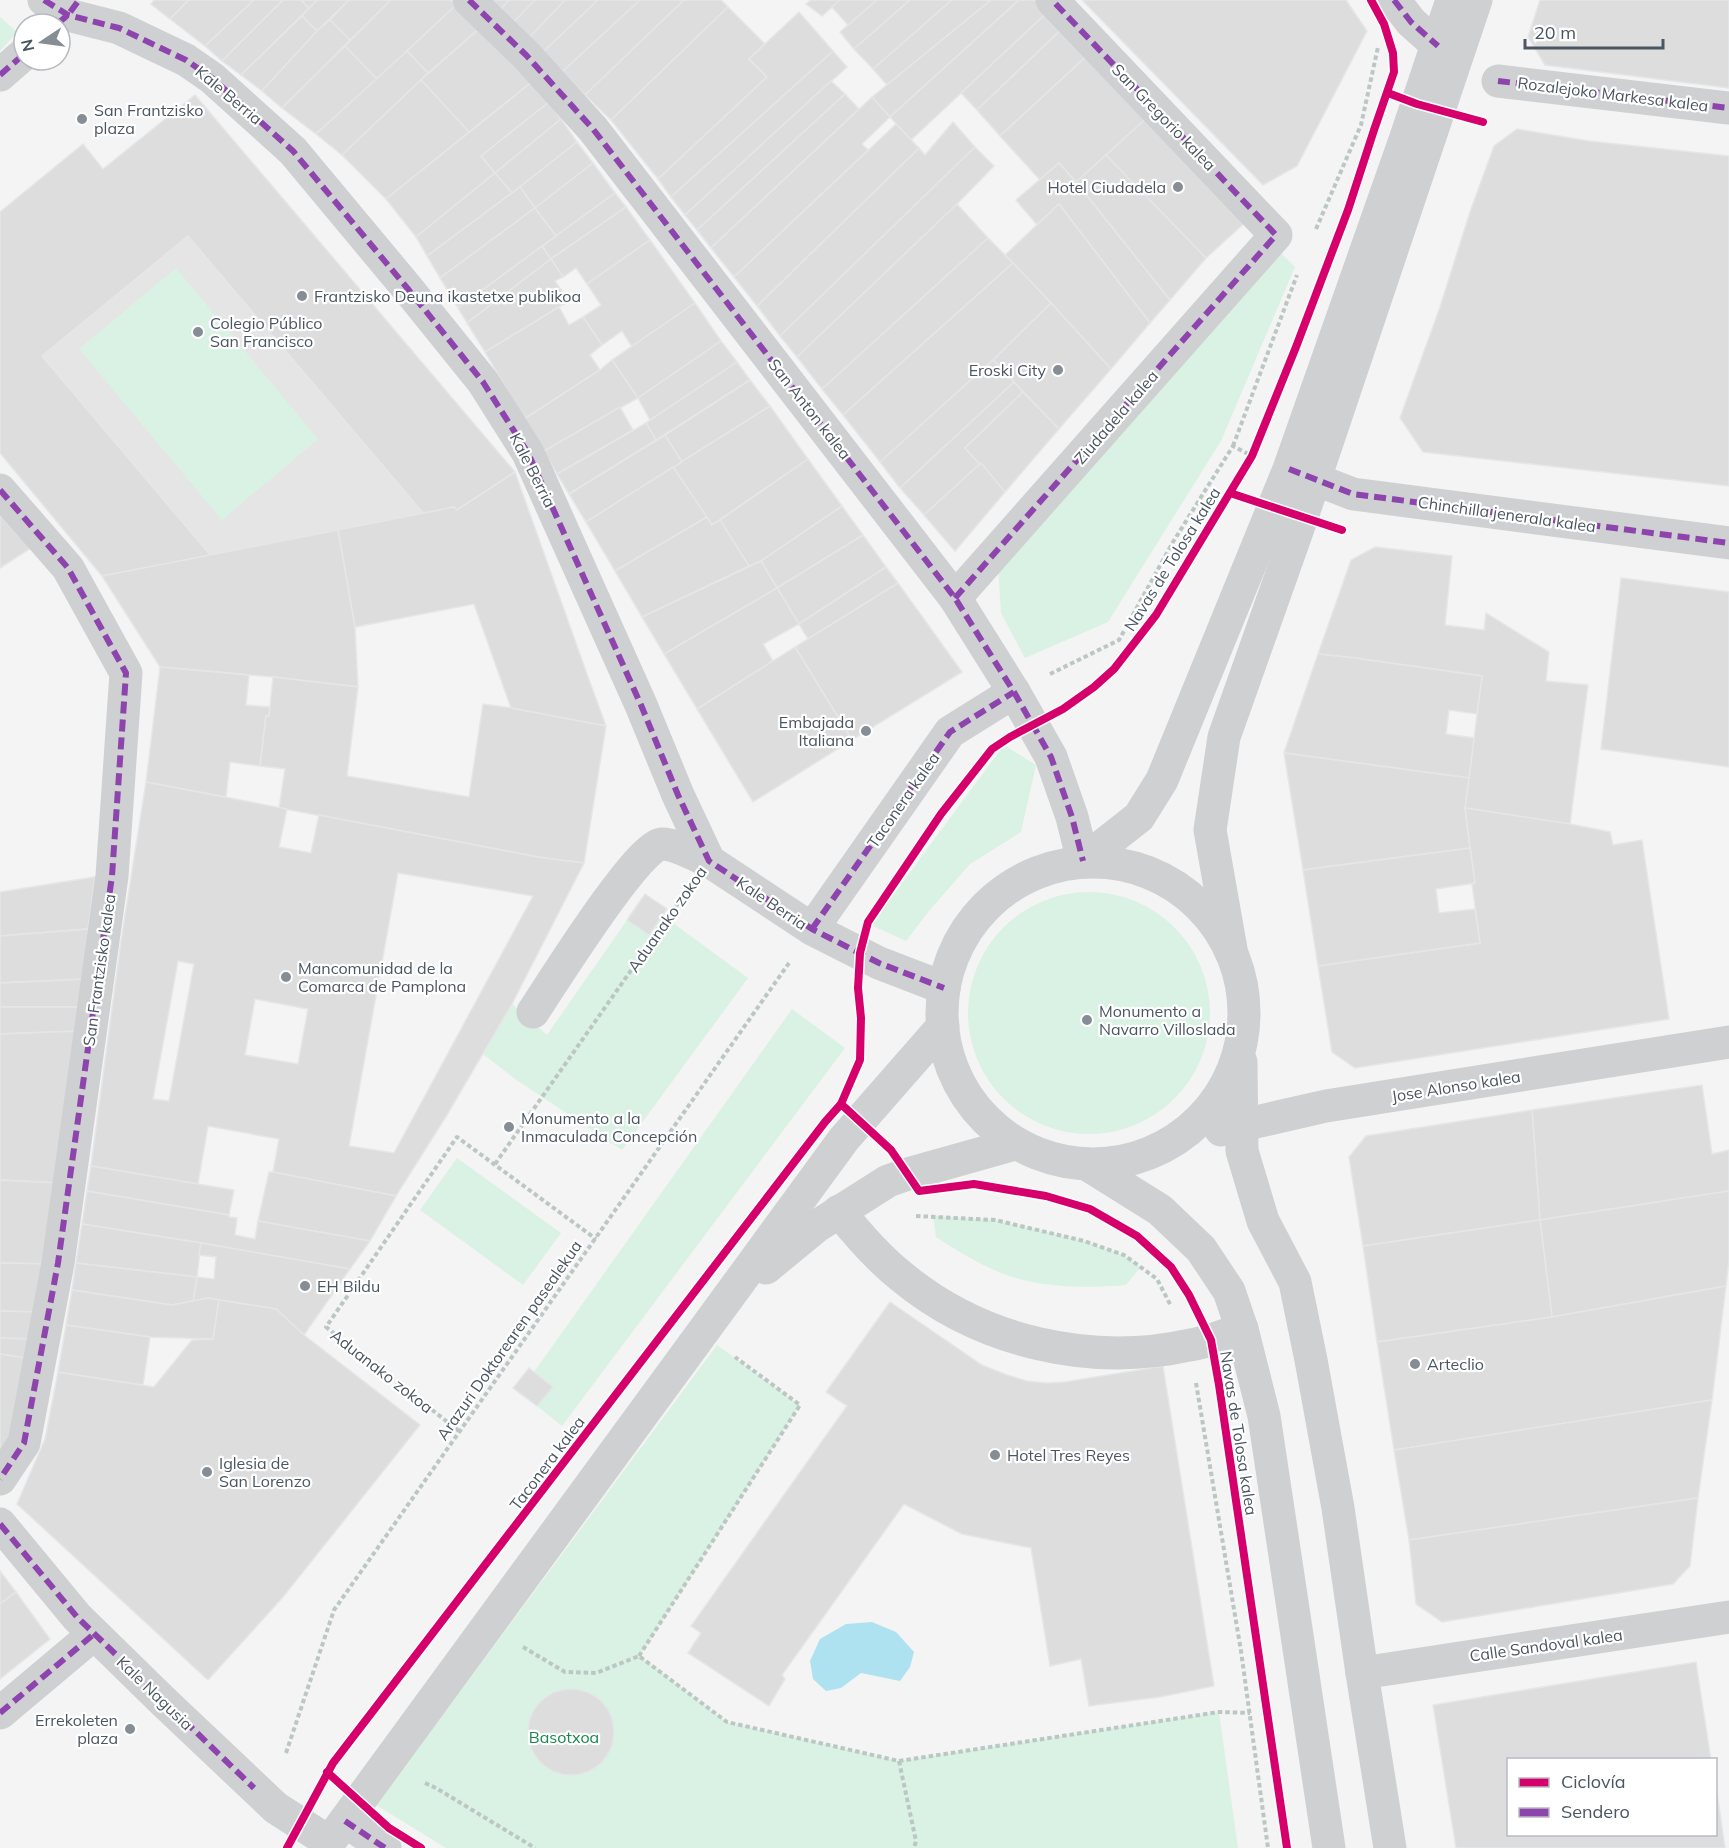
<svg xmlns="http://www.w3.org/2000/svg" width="1729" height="1848" viewBox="0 0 1729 1848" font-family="Mulish,sans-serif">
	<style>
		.education { fill: #e6e5e6 }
		.green { fill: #d9f2e3 }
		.water { fill: #aee2f0 }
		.building { fill: #ddddde; stroke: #e5e6e7; stroke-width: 1.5; fill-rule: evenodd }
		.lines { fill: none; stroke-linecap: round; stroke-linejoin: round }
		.path { stroke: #bcc7c4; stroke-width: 4; stroke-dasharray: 4.5 3; stroke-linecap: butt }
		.minor { stroke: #ced0d2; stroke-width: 33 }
		.quiet { stroke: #8e44ad; stroke-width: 6; stroke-dasharray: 12 6; stroke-linecap: butt }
		.cycleway-casing { stroke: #fff; stroke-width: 11 }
		.cycleway { stroke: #d6006c; stroke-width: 8 }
		.poi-dot { fill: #868d94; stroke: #fff; stroke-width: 2 }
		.labels { text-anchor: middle; stroke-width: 4.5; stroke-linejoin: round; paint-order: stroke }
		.street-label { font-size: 16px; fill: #4a5661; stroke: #fff }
		.poi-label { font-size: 16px; fill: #4a5661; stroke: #fff; text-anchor: start }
		.park-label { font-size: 16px; fill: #17864f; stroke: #fff }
	</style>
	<rect width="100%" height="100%" fill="#f4f4f4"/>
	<polygon class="education" points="195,95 515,472 457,510 102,576 0,453 0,212 83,144 103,169"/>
	<g class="green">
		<polygon points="0,17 17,32 0,51"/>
		<polygon points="1277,249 1295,267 1221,441 1108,622 1025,658 1001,613 998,567"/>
		<polygon points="176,268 318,439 222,520 79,349"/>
		<polygon points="1004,745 1036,765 1021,832 970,864 929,911 906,941 871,925"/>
		<circle cx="1089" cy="1013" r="121"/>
		<polygon points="662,915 748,978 622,1150 515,1079 483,1054 512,1004 547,1035 627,920"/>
		<polygon points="792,1009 845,1048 562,1426 537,1406 553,1387 534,1372"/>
		<polygon points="457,1158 561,1233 523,1285 420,1210"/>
		<path d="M 933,1216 L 995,1220 L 1035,1229 L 1084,1241 L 1124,1255 L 1141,1267 L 1126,1285 C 1092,1288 1057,1288 1023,1280 C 992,1272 963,1255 936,1237 Z"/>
		<polygon points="717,1345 800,1405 640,1656 727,1722 899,1761 1219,1712 1238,1848 446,1848 376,1805"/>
	</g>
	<polygon class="water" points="872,1622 896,1632 914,1652 910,1667 900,1681 861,1673 841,1688 826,1691 813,1679 810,1661 820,1639 846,1624"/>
	<g class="building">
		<polygon points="154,0 189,0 170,19 151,4"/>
		<polygon points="189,0 254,0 205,46 170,19"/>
		<polygon points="254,0 283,0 222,61 205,46"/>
		<polygon points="283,0 301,0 309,8 241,75 222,61"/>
		<polygon points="301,0 317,0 309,8"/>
		<polygon points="317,0 349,0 317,31 302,16"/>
		<polygon points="349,0 391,0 350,40 330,20"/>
		<polygon points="391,0 450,0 456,5 377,79 345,46"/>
		<polygon points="488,0 509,0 499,11"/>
		<polygon points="509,0 535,0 512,24 499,11"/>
		<polygon points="535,0 565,0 528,39 512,24"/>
		<polygon points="565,0 598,0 542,53 528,39"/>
		<polygon points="598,0 640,0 562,72 542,53"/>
		<polygon points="640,0 684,0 585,95 562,72"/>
		<polygon points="684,0 721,0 728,7 611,120 585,95"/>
		<polygon points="811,0 840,0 822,16 806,4"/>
		<polygon points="840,0 877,0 848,25 832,7"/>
		<polygon points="877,0 910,0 854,49 840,32"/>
		<polygon points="910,0 952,0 873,69 854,49"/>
		<polygon points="952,0 991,0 887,85 873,69"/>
		<polygon points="991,0 1019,0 890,117 872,97"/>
		<polygon points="1019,0 1042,0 1051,9 911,140 890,117"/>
		<polygon points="1082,0 1346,0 1367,31 1297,166 1263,185"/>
		<polygon points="1540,0 1729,0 1729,88 1545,65 1528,37"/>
		<polygon points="456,5 481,27 428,73 407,51"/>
		<polygon points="728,7 765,44 749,59 767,77 658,179 611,120"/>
		<polygon points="1051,9 1066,25 977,110 961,93"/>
		<polygon points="799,12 833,51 671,197 658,179 767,77 749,59"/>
		<polygon points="302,16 317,31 262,91 241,75"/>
		<polygon points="330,20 350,40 282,108 262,91 317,31"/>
		<polygon points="1066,25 1091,52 1000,136 977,110"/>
		<polygon points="481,27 533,81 469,132 421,80"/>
		<polygon points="345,46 377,79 316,134 282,108"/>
		<polygon points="407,51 428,73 342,155 316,134"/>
		<polygon points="833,51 847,67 685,215 671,197"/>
		<polygon points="1091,52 1150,115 1076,182 1059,163 1040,180 1000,136"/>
		<polygon points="421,80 469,132 386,199 342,155"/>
		<polygon points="533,81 549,102 481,156 495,173 416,237 386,199"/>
		<polygon points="831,81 845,94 697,230 685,215"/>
		<polygon points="845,94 859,109 711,248 697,230"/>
		<polygon points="195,95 515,472 457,510 454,507 424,514 188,236 42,356 211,556 102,576 0,453 0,212 83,144 103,169"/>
		<polygon points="872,97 890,117 862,144 868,150 734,277 711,248"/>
		<polygon points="549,102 561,119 495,173 481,156"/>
		<polygon points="1150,115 1249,219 1206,258 1106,155"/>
		<polygon points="561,119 577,142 512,193 495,173"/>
		<polygon points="953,122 975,147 780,336 757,306 919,148 925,155"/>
		<polygon points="896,124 919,148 757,306 734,277"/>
		<polygon points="1517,129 1589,141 1729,156 1729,486 1423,452 1400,418 1440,307 1470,212 1494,146"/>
		<polygon points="577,142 593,163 535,208 520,187"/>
		<polygon points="975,147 994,166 957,204 797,357 780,336"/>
		<polygon points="1106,155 1206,258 1170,300 1076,182"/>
		<polygon points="593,163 615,193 556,236 535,208"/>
		<polygon points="1059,163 1076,182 1170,300 1150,323 1059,204 1037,225 1016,200"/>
		<polygon points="495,173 512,193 427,256 416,237"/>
		<polygon points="520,187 535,208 440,278 427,256"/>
		<polygon points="615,193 626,207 551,259 542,246"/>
		<polygon points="957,204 988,238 822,389 797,357"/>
		<polygon points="1059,204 1150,323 1111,369 1051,303 1005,255"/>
		<polygon points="626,207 650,240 587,284 576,268 563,277 551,259"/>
		<polygon points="535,208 556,236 458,308 440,278"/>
		<polygon points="988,238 1013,263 843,415 822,389"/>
		<polygon points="650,240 695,303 632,347 622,331 602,345 583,317 601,305 587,284"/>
		<polygon points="542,246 551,259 467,323 458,308"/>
		<polygon points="551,259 563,277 555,281 569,301 485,352 467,323"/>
		<polygon points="1013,263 1051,303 993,360 880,462 843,415"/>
		<polygon points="695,303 721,341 638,398 612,360"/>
		<polygon points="1051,303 1111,369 1059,429 993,360"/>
		<polygon points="559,307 569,325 583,317 602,345 590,355 600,370 524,419 485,352"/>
		<polygon points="721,341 737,362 650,420 638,398"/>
		<polygon points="612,360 638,398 544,451 524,419 600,370"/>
		<polygon points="993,360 1014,382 900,488 880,462"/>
		<polygon points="737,362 750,380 656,440 646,423"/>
		<polygon points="750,380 770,406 682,462 665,435"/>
		<polygon points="1014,382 1023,392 965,448 981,463 924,515 900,488"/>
		<polygon points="1023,392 1059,429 1005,492 965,448"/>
		<polygon points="770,406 808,459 712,525 673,467"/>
		<polygon points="620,407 633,430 557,474 544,451"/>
		<polygon points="646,423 656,440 569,494 557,474"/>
		<polygon points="665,435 682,462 586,522 569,494"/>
		<polygon points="808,459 842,506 761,561 749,566 720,520"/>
		<polygon points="981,463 1005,492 955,551 924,515"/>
		<polygon points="673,467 707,517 615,571 586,522"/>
		<polygon points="515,472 587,674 606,726 511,708 474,604 355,627 338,530 454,507 457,510"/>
		<polygon points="842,506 863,535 777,588 761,561"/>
		<polygon points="0,513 31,548 0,568"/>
		<polygon points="707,517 712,525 720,520 749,566 642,617 615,571"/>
		<polygon points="338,530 355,627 358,687 273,677 160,667 102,576"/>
		<polygon points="863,535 886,567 799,624 777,588"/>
		<polygon points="1375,547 1452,556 1445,625 1484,630 1486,613 1549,652 1546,681 1588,685 1570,824 1465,808 1482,676 1355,658 1318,654 1351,560"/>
		<polygon points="761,561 777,588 664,654 642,617"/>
		<polygon points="886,567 898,583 808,639 799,624"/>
		<polygon points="1621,578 1729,592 1729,767 1601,749"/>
		<polygon points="898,583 962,672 852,740 795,647"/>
		<polygon points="777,588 799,624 763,644 773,661 697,709 664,654"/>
		<polygon points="795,647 852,740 753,802 697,709"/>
		<polygon points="1318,654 1355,658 1482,676 1477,714 1449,710 1446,734 1474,738 1469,778 1284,753"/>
		<polygon points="160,667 249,675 246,705 270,707 269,716 266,716 260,766 230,762 226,797 146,782"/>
		<polygon points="273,677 358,687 347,776 469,797 483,704 511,708 606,726 584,863 538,857 279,808 285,769 260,766 266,716 269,716"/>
		<polygon points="1284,753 1469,778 1465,808 1470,848 1303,870"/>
		<path d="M 146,782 L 287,809 L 279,847 L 311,853 L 319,815 L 538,857 L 584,863 L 512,1004 L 447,1115 L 396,1196 L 273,1172 L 279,1139 L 208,1126 L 198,1184 L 91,1166 L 121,941 ZM 398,873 L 533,896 L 394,1153 L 349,1146 ZM 178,961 L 194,964 L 169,1101 L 153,1099 ZM 255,999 L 308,1009 L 298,1064 L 245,1055 Z"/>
		<polygon points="1465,808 1570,824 1610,832 1613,845 1642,840 1669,1019 1355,1068 1332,1052 1318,966 1480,943 1472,884 1475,883"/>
		<polygon points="1470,848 1475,883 1436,889 1439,913 1475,909 1480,943 1318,966 1303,870"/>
		<polygon points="95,877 88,929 0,936 0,892"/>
		<polygon points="645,894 667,909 649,935 627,920"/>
		<polygon points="88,929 87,979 0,983 0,936"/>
		<polygon points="87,979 83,1007 0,1007 0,983"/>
		<polygon points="0,1007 83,1007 80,1031 0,1034"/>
		<polygon points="80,1031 59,1183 0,1180 0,1034"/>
		<polygon points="1702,1085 1712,1154 1729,1150 1729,1191 1540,1220 1532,1110"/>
		<polygon points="1532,1110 1540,1220 1363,1246 1349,1157 1366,1136"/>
		<polygon points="91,1166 234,1190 229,1215 87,1191"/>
		<polygon points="269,1172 273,1172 396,1196 370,1241 258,1221"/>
		<polygon points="0,1180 59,1183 48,1264 0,1263"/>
		<polygon points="87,1191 229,1215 229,1217 237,1218 235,1235 255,1239 258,1221 370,1241 350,1269 201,1243 82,1224"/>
		<polygon points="1729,1191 1729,1259 1726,1286 1552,1317 1540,1220"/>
		<polygon points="1540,1220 1552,1317 1377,1342 1363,1246"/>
		<polygon points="82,1224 201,1243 197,1277 76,1263"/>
		<polygon points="201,1243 350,1269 304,1335 276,1309 208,1298 193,1301 197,1277 214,1279 216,1257 199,1255"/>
		<polygon points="0,1263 48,1264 39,1312 0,1311"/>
		<polygon points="76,1263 197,1277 193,1301 172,1305 72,1290"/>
		<polygon points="1726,1286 1712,1400 1394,1450 1377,1342 1552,1317"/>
		<polygon points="72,1290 172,1305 208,1298 219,1300 213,1339 150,1337 66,1325"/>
		<polygon points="219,1300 276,1309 304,1335 420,1425 283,1597 208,1680 17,1504 45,1439 58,1372 154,1387 192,1340 213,1339"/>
		<polygon points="890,1302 982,1365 1007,1375 1027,1381 1047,1383 1065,1382 1163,1366 1214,1686 1160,1697 1089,1706 1081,1659 1050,1666 1031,1548 962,1534 904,1504 782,1675 785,1679 769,1706 688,1653 701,1633 691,1626 847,1406 826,1392"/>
		<polygon points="0,1311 39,1312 34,1339 0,1338"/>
		<polygon points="66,1325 150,1337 143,1385 58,1372"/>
		<polygon points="0,1338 34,1339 32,1359 0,1354"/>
		<polygon points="0,1354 32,1359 20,1417 0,1461"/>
		<polygon points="529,1368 553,1387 537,1406 513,1388"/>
		<polygon points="1712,1400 1698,1498 1409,1540 1394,1450"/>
		<polygon points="1698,1498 1690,1566 1673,1584 1442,1622 1416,1604 1409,1540"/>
		<polygon points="0,1571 16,1592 0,1604"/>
		<polygon points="16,1592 50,1639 0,1679 0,1604"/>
		<polygon points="1696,1662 1711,1760 1508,1760 1508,1834 1716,1834 1716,1785 1725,1848 1456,1848 1433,1705"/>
		<circle cx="571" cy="1732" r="43"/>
	</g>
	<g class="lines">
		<g class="path">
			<polyline points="1316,229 1361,125 1378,47"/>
			<polyline points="1233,446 1297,275"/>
			<polyline points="1050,674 1119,640 1173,542 1233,446 1250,455"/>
			<polyline points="495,1164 684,895"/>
			<polyline points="916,1216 995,1220 1084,1241 1124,1255 1157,1279 1171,1306"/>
			<polyline points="1196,1383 1241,1651 1268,1848"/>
			<polyline points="459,1431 326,1327 457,1137 596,1239"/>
			<polyline points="523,1647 565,1672 596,1673 639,1656 727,1722 899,1761 1219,1712 1250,1713"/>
			<polyline points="639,1656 800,1405 735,1357"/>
			<polyline points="286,1753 334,1610 789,963"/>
			<polyline points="899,1761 916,1841 914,1848"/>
			<polyline points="425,1783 436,1788 535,1848"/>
		</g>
		<g class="minor">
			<polyline points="44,0 68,15 119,28 186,60 212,78 293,151 408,289 483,382 528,453 641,705 678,795 709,861 812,929 879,963 944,988"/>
			<polyline points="469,0 526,55 593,129 955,598 1014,692 1051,757 1072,817 1083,861"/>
			<polyline points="1394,0 1411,22 1438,46"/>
			<polyline points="0,75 24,54"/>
			<polyline points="1498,81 1729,108"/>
			<polyline points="1294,471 1353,494 1729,543"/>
			<polyline points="0,490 68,568 126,673 112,876 58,1263 24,1443 0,1479"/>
			<polyline points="955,598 1276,235 1052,0"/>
			<polyline points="1083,861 1139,817 1162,780 1289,469 1405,140 1452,0"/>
			<circle cx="1093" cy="1013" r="151"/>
			<polyline points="812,929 950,732 1014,692"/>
			<polyline points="1231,949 1210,830 1224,737 1302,517 1476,0"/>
			<path d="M 533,1012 C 551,985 637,847 661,844 C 674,843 697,856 709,861"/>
			<polyline points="1241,1062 1242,1151 1263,1221 1295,1282 1311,1360 1338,1508 1362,1673 1390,1848"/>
			<polyline points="1221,1130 1326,1106 1729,1042"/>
			<polyline points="1088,1165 1160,1210 1201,1249 1229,1291 1242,1329 1264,1416 1329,1848"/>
			<path d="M 839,1211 C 858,1235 878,1258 902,1277 C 981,1342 1090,1367 1190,1345 C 1208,1342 1225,1335 1242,1329"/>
			<polyline points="766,1268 817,1226 888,1181 908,1174 1015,1144"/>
			<polyline points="0,1524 77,1617 165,1703 276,1808 329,1842"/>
			<polyline points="1362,1673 1729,1617"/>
			<polyline points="0,1713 94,1634"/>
			<polyline points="345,1821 385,1848"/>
			<polyline points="325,1848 844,1139 943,1026"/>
		</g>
		<g class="quiet">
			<polyline points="44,0 68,15 119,28 186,60 212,78 293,151 408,289 483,382 528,453 641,705 678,795 709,861 812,929 879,963 944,988"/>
			<polyline points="469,0 526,55 593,129 955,598 1014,692 1051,757 1072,817 1083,861"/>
			<polyline points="1394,0 1411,22 1438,46"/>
			<polyline points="57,24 68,15 79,0"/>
			<polyline points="0,75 24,54"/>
			<polyline points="1498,81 1729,108"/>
			<polyline points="1289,469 1353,494 1729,543"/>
			<polyline points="0,490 68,568 126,673 112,876 58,1263 24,1443 0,1479"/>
			<polyline points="955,598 1276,235 1052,0"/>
			<polyline points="812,929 950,732 1014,692"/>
			<polyline points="0,1524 77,1617 254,1788"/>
			<polyline points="0,1713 94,1634"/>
			<polyline points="345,1821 385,1848"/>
		</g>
		<defs>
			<g id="cycleway">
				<polyline points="1388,93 1417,104 1483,122"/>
				<polyline points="1230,493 1342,530"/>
				<polyline points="841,1104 891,1150 919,1191 974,1184 1046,1196 1090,1209 1137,1236 1171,1267 1189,1295 1211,1340 1219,1385 1287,1848"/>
				<polyline points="327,1772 389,1828 421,1848"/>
				<polyline points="287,1848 333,1763 825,1122 841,1104 860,1060 861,1018 858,988 860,953 868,922 941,814 992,749 1010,737 1063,709 1094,687 1114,669 1156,615 1252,456 1296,347 1348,210 1374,130 1394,72 1393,53 1384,24 1371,0"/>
			</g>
		</defs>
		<use href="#cycleway" class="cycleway-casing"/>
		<use href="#cycleway" class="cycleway"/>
	</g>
	<g class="poi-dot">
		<circle cx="82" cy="119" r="6"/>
		<circle cx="1178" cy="187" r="6"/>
		<circle cx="302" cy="296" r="6"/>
		<circle cx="198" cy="332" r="6"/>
		<circle cx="1058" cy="370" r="6"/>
		<circle cx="866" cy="731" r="6"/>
		<circle cx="286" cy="977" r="6"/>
		<circle cx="1087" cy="1020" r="6"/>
		<circle cx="509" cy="1127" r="6"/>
		<circle cx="305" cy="1286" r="6"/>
		<circle cx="1415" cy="1364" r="6"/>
		<circle cx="995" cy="1455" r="6"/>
		<circle cx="207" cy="1472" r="6"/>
		<circle cx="130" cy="1729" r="6"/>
	</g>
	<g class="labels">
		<g class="street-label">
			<text transform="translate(1613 94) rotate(7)" y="6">Rozalejoko Markesa kalea</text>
			<text transform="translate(229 95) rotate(40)" y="6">Kale Berria</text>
			<text transform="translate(1164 117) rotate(46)" y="6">San Gregorio kalea</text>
			<text transform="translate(810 409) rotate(52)" y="6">San Anton kalea</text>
			<text transform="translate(1116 417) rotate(-49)" y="6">Ziudadela kalea</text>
			<text transform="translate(533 470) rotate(63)" y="6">Kale Berria</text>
			<text transform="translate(1507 514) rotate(8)" y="6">Chinchilla jenerala kalea</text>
			<text transform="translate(1172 559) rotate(-58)" y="6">Navas de Tolosa kalea</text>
			<text transform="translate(903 800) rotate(-55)" y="6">Taconera kalea</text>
			<text transform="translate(772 903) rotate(34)" y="6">Kale Berria</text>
			<text transform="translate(667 919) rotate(-55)" y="6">Aduanako zokoa</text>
			<text transform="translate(99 970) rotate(-82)" y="6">San Frantzisko kalea</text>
			<text transform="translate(1456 1086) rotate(-9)" y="6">Jose Alonso kalea</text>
			<text transform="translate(509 1340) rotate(-55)" y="6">Arazuri Doktorearen pasealekua</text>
			<text transform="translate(382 1371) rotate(38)" y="6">Aduanako zokoa</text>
			<text transform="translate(1239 1433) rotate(81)" y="6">Navas de Tolosa kalea</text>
			<text transform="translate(547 1463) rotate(-53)" y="6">Taconera kalea</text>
			<text transform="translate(1546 1645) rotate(-8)" y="6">Calle Sandoval kalea</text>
			<text transform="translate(155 1693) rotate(44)" y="6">Kale Nagusia</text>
		</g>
		<g class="poi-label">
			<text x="94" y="116">San Frantzisko<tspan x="94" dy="18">plaza</tspan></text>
			<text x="1166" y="193" text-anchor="end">Hotel Ciudadela</text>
			<text x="314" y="302">Frantzisko Deuna ikastetxe publikoa</text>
			<text x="210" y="329">Colegio Público<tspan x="210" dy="18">San Francisco</tspan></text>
			<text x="1046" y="376" text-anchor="end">Eroski City</text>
			<text x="854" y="728" text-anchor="end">Embajada<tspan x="854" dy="18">Italiana</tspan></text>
			<text x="298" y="974">Mancomunidad de la<tspan x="298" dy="18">Comarca de Pamplona</tspan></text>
			<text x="1099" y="1017">Monumento a<tspan x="1099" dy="18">Navarro Villoslada</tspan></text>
			<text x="521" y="1124">Monumento a la<tspan x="521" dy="18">Inmaculada Concepción</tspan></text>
			<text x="317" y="1292">EH Bildu</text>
			<text x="1427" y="1370">Arteclio</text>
			<text x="1007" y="1461">Hotel Tres Reyes</text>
			<text x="219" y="1469">Iglesia de<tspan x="219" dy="18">San Lorenzo</tspan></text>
			<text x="118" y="1726" text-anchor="end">Errekoleten<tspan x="118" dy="18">plaza</tspan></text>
		</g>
		<g class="park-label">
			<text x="564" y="1743">Basotxoa</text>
		</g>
	</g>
	<rect x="1507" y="1758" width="210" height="78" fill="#ffffff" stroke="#b7bbc0" stroke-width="1.5"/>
	<rect x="1519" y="1778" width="30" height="9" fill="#d6006c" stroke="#b7bbc0" stroke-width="1.5"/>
	<text x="1561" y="1788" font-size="18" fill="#4a5661">Ciclovía</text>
	<rect x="1519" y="1808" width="30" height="9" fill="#8e44ad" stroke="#b7bbc0" stroke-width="1.5"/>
	<text x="1561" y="1818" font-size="18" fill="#4a5661">Sendero</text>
	<g transform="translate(42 42) rotate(257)"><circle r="28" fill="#ffffff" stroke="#b7bbc0" stroke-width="1.5"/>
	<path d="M0-4.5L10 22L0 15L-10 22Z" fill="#868d94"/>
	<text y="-9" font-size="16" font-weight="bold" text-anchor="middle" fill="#4a5661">N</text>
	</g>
	<path d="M1525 39v9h138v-9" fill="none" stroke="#4a5661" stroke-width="3"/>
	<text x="1534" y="39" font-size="18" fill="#4a5661" stroke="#ffffff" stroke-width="4.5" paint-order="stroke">20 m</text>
</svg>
